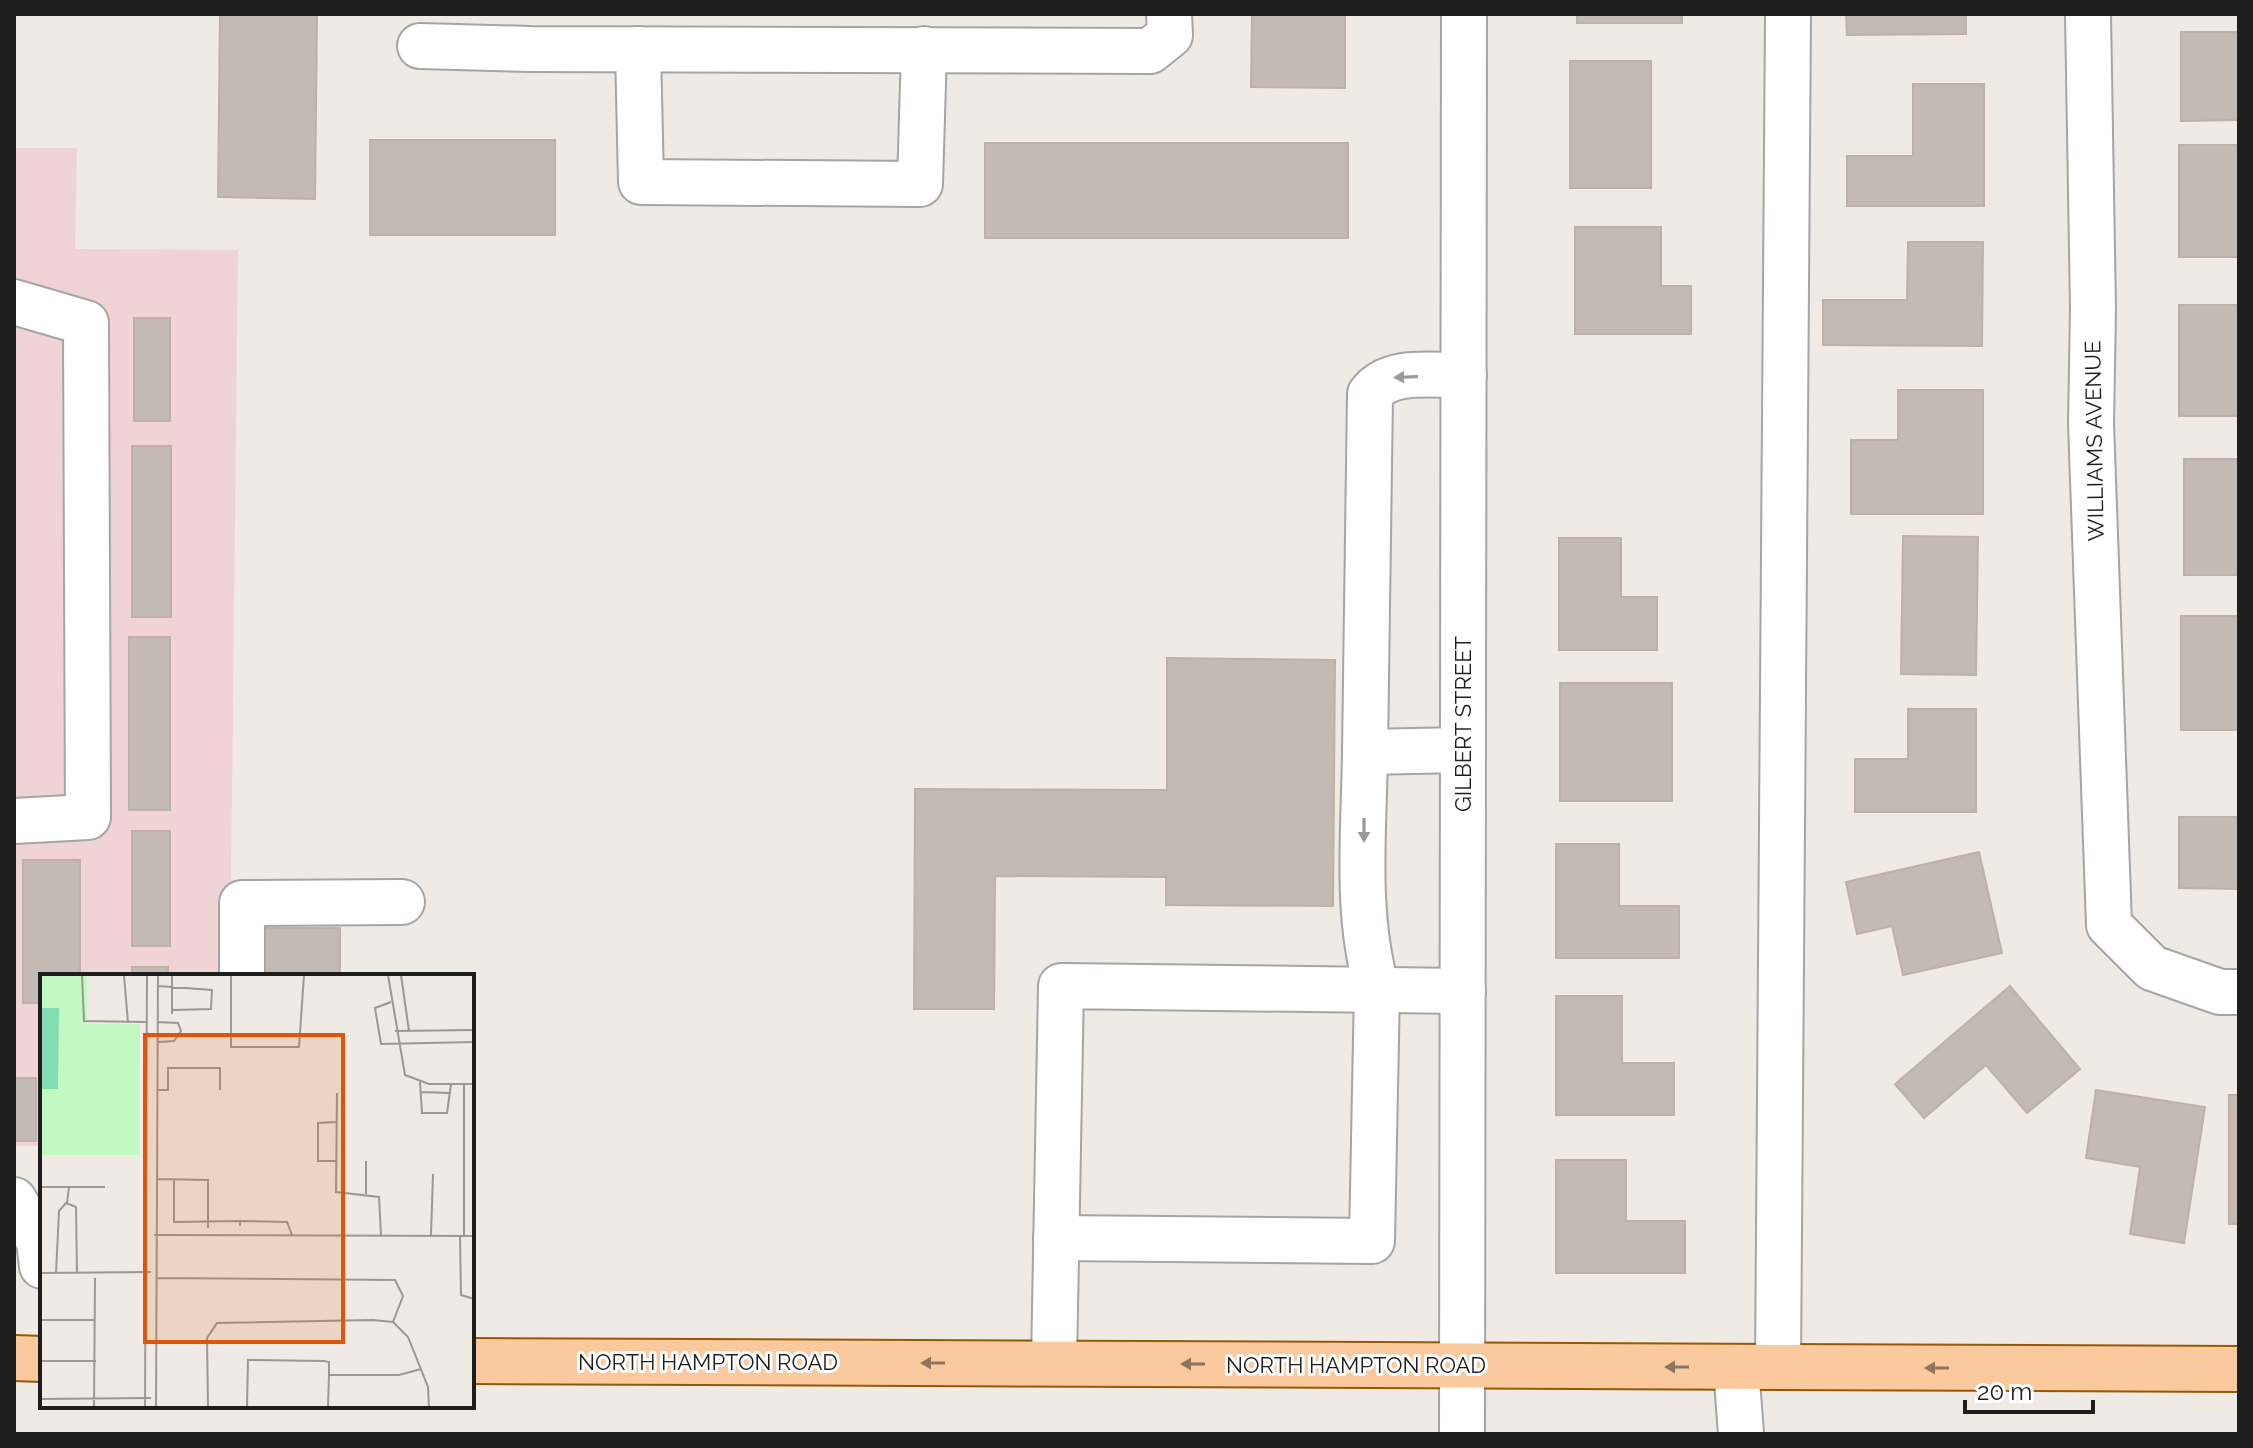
<svg xmlns="http://www.w3.org/2000/svg" width="2253" height="1448" viewBox="0 0 2253 1448" font-family="Raleway,sans-serif">
	<style>
		.commercial { fill: #f0d4d5 }
		.building { fill: #c3bab4; stroke: #c0b0a7; stroke-width: 2 }
		.lines { fill: none; stroke-linecap: round; stroke-linejoin: round }
		.minor-casing { stroke: #a5a5a5; stroke-width: 48 }
		.major-casing { stroke: #965802; stroke-width: 48 }
		.minor { stroke: #fff; stroke-width: 44 }
		.major { stroke: #faca9e; stroke-width: 44 }
		.oneway { fill: #9a9a9a }
		.oneway2 { fill: #8c745e }
		.labels { text-anchor: middle; stroke-width: 6; stroke-linejoin: round; paint-order: stroke }
		.street-label { font-size: 22px; fill: #1e1e1e; stroke: #fff }
		.inset-road { fill: none; stroke: #9b9895; stroke-width: 2 }
		.view { fill: #de560d; fill-opacity: 0.15; stroke: #de560d; stroke-width: 4 }
		.inset-edge { fill: none; stroke: #1e1e1e; stroke-width: 4 }
	</style>
	<rect width="100%" height="100%" fill="#efeae4"/>
	<polygon class="commercial" points="14,148 77,148 75,249 238,250 230,976 42,976 42,1146 14,1146"/>
	<g class="building">
		<polygon points="220,14 317,14 315,199 218,197"/>
		<polygon points="1252,14 1345,14 1345,88 1251,87"/>
		<rect x="1577" y="14" width="105" height="9"/>
		<polygon points="1846,14 1966,14 1966,34 1847,35"/>
		<polygon points="2181,32 2239,32 2239,120 2181,121"/>
		<rect x="1570" y="61" width="81" height="127"/>
		<polygon points="1913,84 1984,84 1984,206 1847,206 1847,156 1913,156"/>
		<rect x="370" y="140" width="185" height="95"/>
		<rect x="985" y="143" width="363" height="95"/>
		<rect x="2179" y="145" width="60" height="112"/>
		<polygon points="1575,227 1661,227 1661,286 1691,286 1691,334 1575,334"/>
		<polygon points="1908,242 1983,242 1982,346 1823,345 1823,300 1907,300"/>
		<rect x="2179" y="305" width="60" height="111"/>
		<rect x="134" y="318" width="36" height="103"/>
		<polygon points="1898,390 1983,390 1983,514 1851,514 1851,440 1898,440"/>
		<rect x="132" y="446" width="39" height="171"/>
		<rect x="2184" y="459" width="55" height="116"/>
		<polygon points="1903,536 1978,537 1976,675 1901,674"/>
		<polygon points="1559,538 1621,538 1621,597 1657,597 1657,650 1559,650"/>
		<rect x="2181" y="616" width="58" height="114"/>
		<rect x="129" y="637" width="41" height="173"/>
		<polygon points="1167,658 1335,660 1333,906 1166,905 1166,877 995,876 994,1009 914,1009 915,789 1167,790"/>
		<rect x="1560" y="683" width="112" height="118"/>
		<polygon points="1908,709 1976,709 1976,812 1855,812 1855,759 1908,759"/>
		<polygon points="2179,817 2239,817 2239,889 2179,888"/>
		<rect x="132" y="831" width="38" height="115"/>
		<polygon points="1556,844 1619,844 1619,906 1679,906 1679,958 1556,958"/>
		<polygon points="1979,852 2002,953 1903,975 1892,926 1857,934 1846,882"/>
		<polygon points="23,860 80,860 80,976 42,976 42,1003 23,1003"/>
		<rect x="257" y="928" width="83" height="48"/>
		<rect x="132" y="967" width="36" height="9"/>
		<polygon points="2010,986 2080,1069 2027,1113 1986,1065 1924,1118 1895,1084"/>
		<polygon points="1556,996 1622,996 1622,1063 1674,1063 1674,1115 1556,1115"/>
		<rect x="14" y="1078" width="22" height="63"/>
		<polygon points="2096,1090 2205,1107 2184,1243 2130,1234 2140,1167 2086,1158"/>
		<rect x="2229" y="1095" width="10" height="129"/>
		<polygon points="1556,1160 1626,1160 1626,1221 1685,1221 1685,1273 1556,1273"/>
	</g>
	<g class="lines">
		<defs>
			<g id="minor">
				<polyline points="2088,14 2093,309 2091,424 2109,925 2152,968 2220,992 2239,992"/>
				<polyline points="420,46 531,49 1150,51 1170,35 1169,14"/>
				<polyline points="638,49 641,182 920,184 924,49"/>
				<polyline points="14,302 86,323 88,817 14,821"/>
				<path d="M 1463,750 L 1365,752 L 1370,394 C 1390,367 1433,376 1464,375"/>
				<polyline points="242,976 242,903 402,902"/>
				<polyline points="14,1200 39,1241 42,1266"/>
				<path d="M 1056,1238 L 1372,1241 L 1377,989 C 1355,913 1364,831 1365,752"/>
				<polyline points="1054,1363 1061,986 1463,991"/>
				<polyline points="1736,1367 1741,1434"/>
				<polyline points="1778,1367 1788,14"/>
				<polyline points="1462,1434 1464,14"/>
			</g>
			<g id="major">
				<polyline points="14,1358 42,1359"/>
				<polyline points="472,1361 2239,1369"/>
			</g>
		</defs>
		<use href="#minor" class="minor-casing"/>
		<use href="#major" class="major-casing"/>
		<use href="#minor" class="minor"/>
		<use href="#major" class="major"/>
	</g>
	<defs><path id="oneway-solid" d="M-6-.8H1V-3.2L6.5 0L1 3.2V.8H-6Z" transform="scale(2)"/></defs>
	<g class="oneway">
		<use href="#oneway-solid" transform="translate(1406 377) rotate(178)"/>
		<use href="#oneway-solid" transform="translate(1364 830) rotate(90)"/>
	</g>
	<g class="oneway2">
		<use href="#oneway-solid" transform="translate(933 1363) rotate(-180)"/>
		<use href="#oneway-solid" transform="translate(1193 1364) rotate(-180)"/>
		<use href="#oneway-solid" transform="translate(1677 1367) rotate(-180)"/>
		<use href="#oneway-solid" transform="translate(1937 1368) rotate(-180)"/>
	</g>
	<g class="labels">
		<g class="street-label">
			<text transform="translate(2094 441) rotate(-91)" y="8">WILLIAMS AVENUE</text>
			<text transform="translate(1463 724) rotate(-90)" y="8">GILBERT STREET</text>
			<text x="708" y="1370">NORTH HAMPTON ROAD</text>
			<text x="1356" y="1373">NORTH HAMPTON ROAD</text>
		</g>
	</g>
	<g transform="translate(40 974)">
		<rect width="434" height="434" fill="#efeae4"/>
		<path d="M 0,1 L 47,1 L 47,50 L 100,50 L 99,181 L 0,181 Z" fill="#c2f8c2"/>
		<path d="M 0,34 L 19,34 L 18,115 L 0,115 Z" fill="#83ddb3"/>
		<path class="inset-road" d="M 42,1 L 44,47 L 106,48M 84,1 L 88,49M 132,1 L 132,40M 191,1 L 191,73 L 259,73 L 264,1M 348,1 L 365,101 L 389,110 L 434,110M 361,1 L 369,57M 118,12 L 172,16 L 171,35 L 132,36M 351,28 L 335,34 L 341,70 L 434,68M 355,57 L 434,56M 118,68 L 134,67 L 141,57 L 138,49 L 118,48M 380,108 L 382,139 L 407,139 L 411,110M 117,116 L 128,116 L 128,94 L 180,94 L 180,116M 380,118 L 411,119M 297,119 L 296,218 L 339,223 L 341,261M 296,187 L 278,187 L 278,149 L 296,148M 326,187 L 326,220M 117,205 L 168,206 L 168,254M 134,205 L 134,248 L 200,247M 0,213 L 29,213M 27,229 L 29,213 L 65,213M 200,252 L 200,247 L 247,248 L 252,261M 114,261 L 434,262M 391,261 L 393,200M 420,262 L 421,321 L 434,325M 424,262 L 424,110M 0,299 L 111,298M 16,299 L 19,237 L 26,229 L 36,233 L 37,299M 116,304 L 355,306 L 363,322 L 353,348M 0,346 L 55,346M 0,387 L 56,387M 0,425 L 111,424M 54,433 L 55,304M 105,433 L 107,1M 116,433 L 118,1M 168,433 L 167,364 L 177,349 L 333,346 L 353,348 L 368,363 L 388,413 L 389,433M 207,433 L 208,386 L 284,387 L 289,388 L 289,401 L 359,401 L 381,395M 288,433 L 289,401"/>
		<path class="view" d="M 105,61 L 303,61 L 303,368 L 105,368 Z"/>
		<rect width="434" height="434" class="inset-edge"/>
	</g>
	<rect width="2253" height="1448" fill="none" stroke="#1e1e1e" stroke-width="32"/>
	<path d="M1965 1400v12h128v-12" fill="none" stroke="#1e1e1e" stroke-width="4"/>
	<text x="1977" y="1400" font-size="24" fill="#1e1e1e" stroke="#ffffff" stroke-width="6" paint-order="stroke">20 m</text>
</svg>
